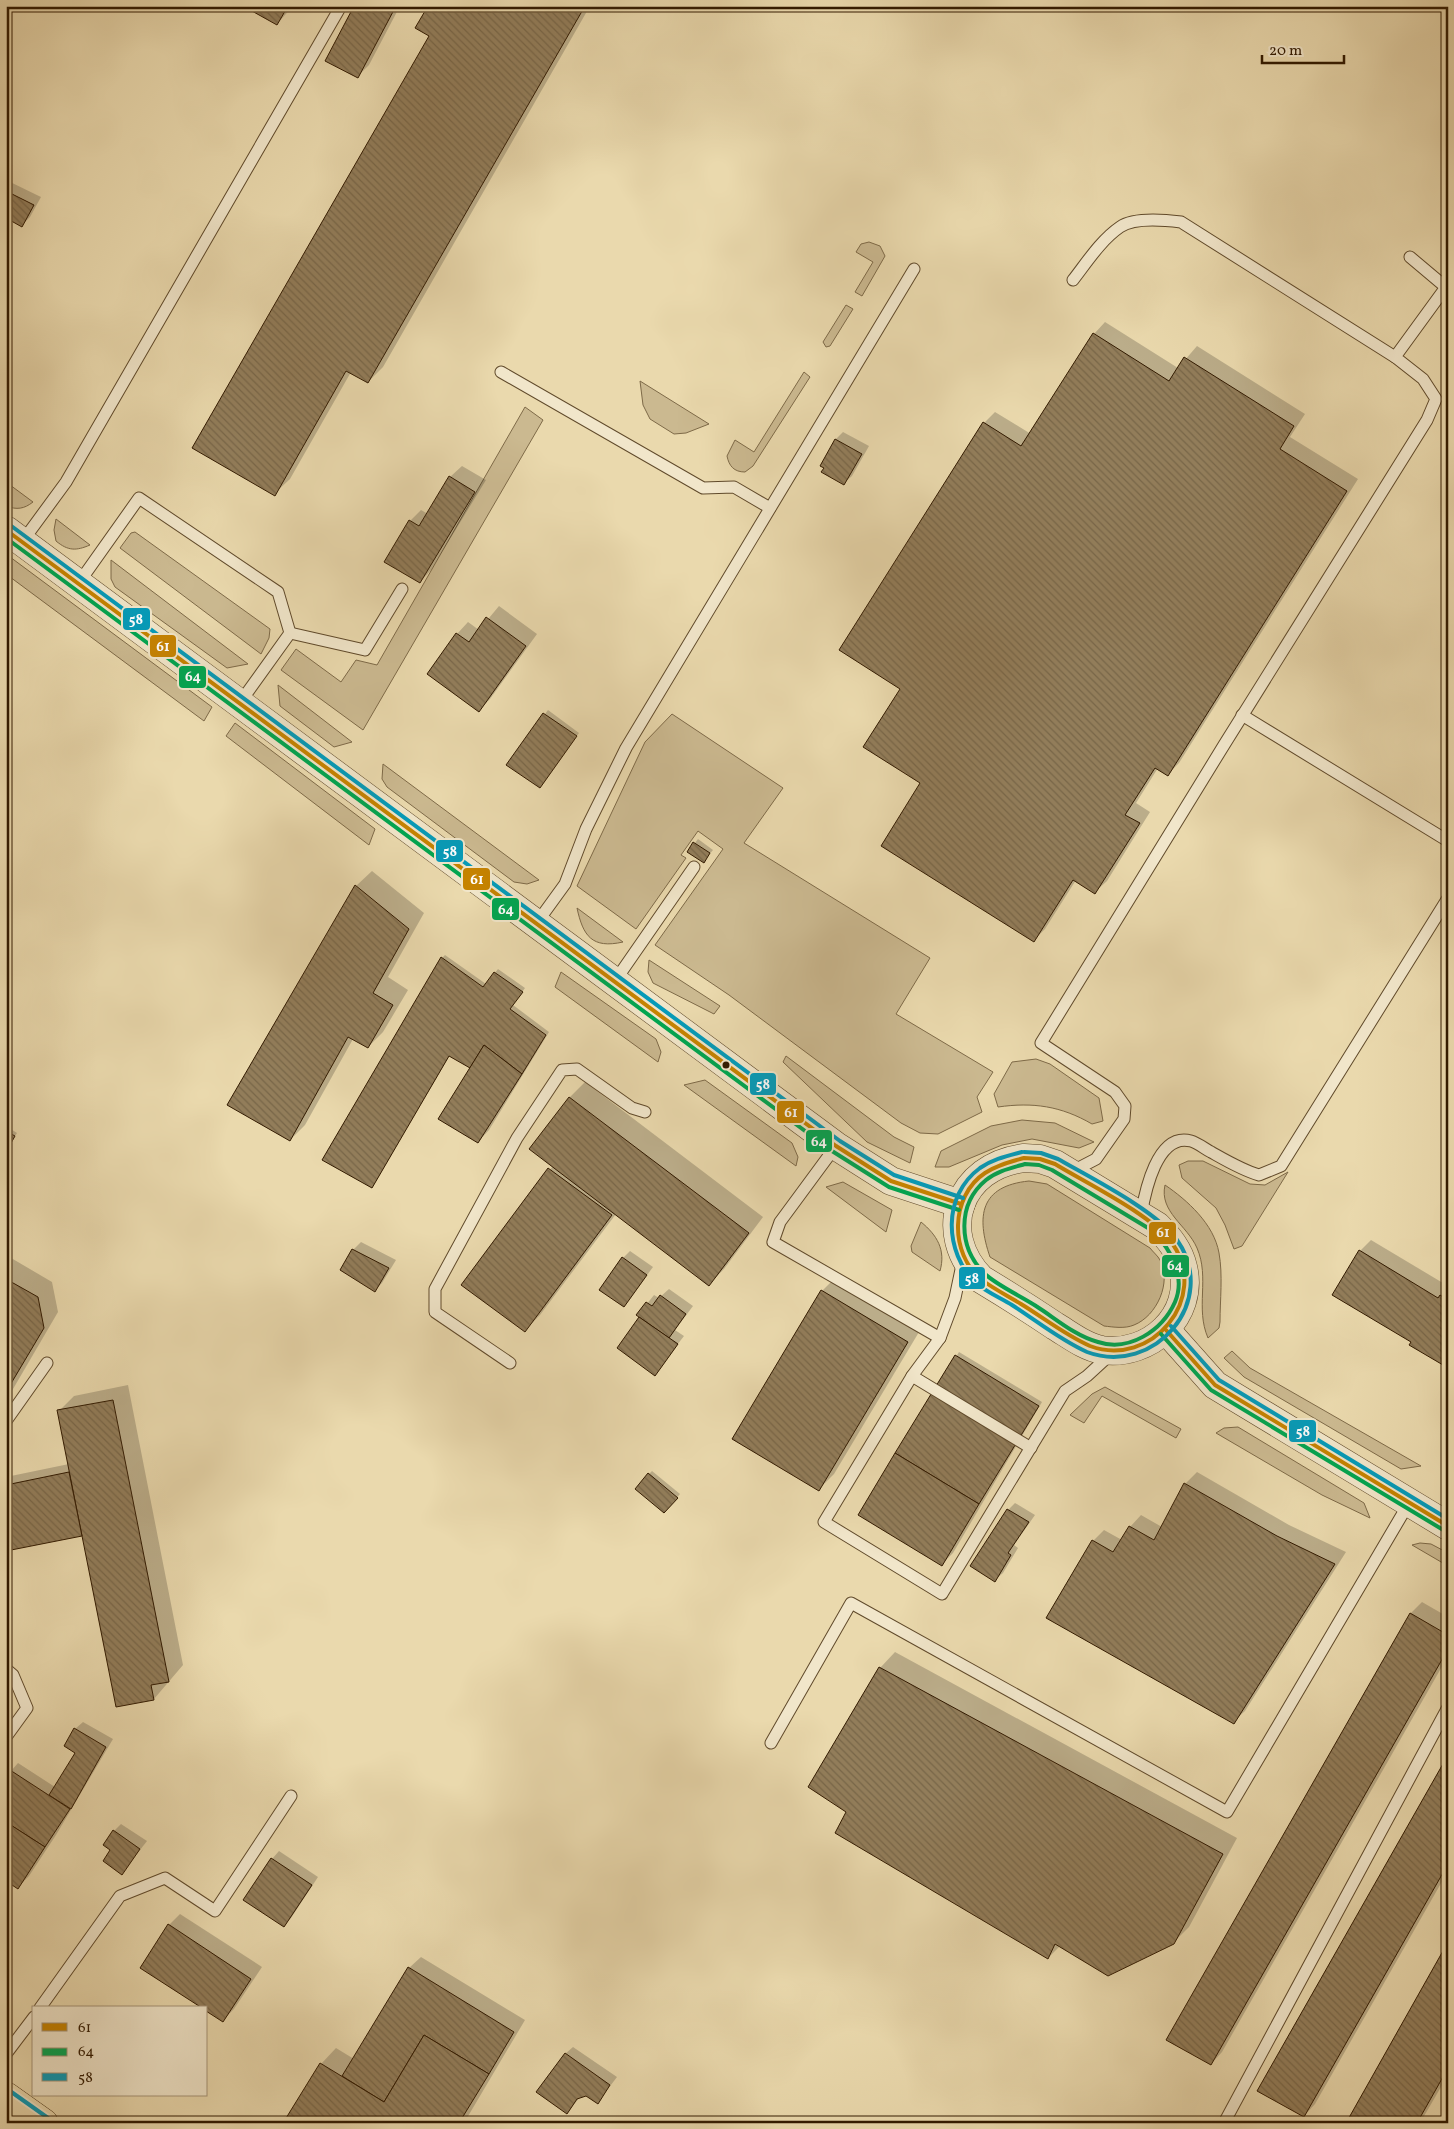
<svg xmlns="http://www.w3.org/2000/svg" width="1454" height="2129" viewBox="0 0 1454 2129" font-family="Vollkorn,serif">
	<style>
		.grass { fill: #cbb990; stroke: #7e6a48 }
		.shadow { fill: #0003 }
		.building { fill: url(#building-back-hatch); stroke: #321a00 }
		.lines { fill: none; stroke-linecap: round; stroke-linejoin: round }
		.service-casing { stroke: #604a2b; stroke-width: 13 }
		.tertiary-casing { stroke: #604a2b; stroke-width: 29 }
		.primary-casing { stroke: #321a00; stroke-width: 29 }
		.service { stroke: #f1e6ca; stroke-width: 11 }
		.tertiary { stroke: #f1e6ca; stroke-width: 28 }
		.primary { stroke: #ead9ad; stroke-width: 28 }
		.bus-1-casing { stroke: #f1e6ca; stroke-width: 8 }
		.bus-2-casing { stroke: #f1e6ca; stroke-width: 8 }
		.bus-3-casing { stroke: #f1e6ca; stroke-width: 8 }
		.bus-1 { stroke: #c68300; stroke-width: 4 }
		.bus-2 { stroke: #00a651; stroke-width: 4 }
		.bus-3 { stroke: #059bb9; stroke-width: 4 }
		.bus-dot { fill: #321a00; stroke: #f1e6ca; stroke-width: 2 }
		.line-badge { stroke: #f1e6ca; stroke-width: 2 }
		.badge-label { font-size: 14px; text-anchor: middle; font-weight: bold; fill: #fff }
	</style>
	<defs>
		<pattern id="building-back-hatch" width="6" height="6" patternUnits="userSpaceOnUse" patternTransform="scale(1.25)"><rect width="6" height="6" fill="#927d5a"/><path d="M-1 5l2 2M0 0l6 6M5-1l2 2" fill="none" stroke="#786648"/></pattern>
	</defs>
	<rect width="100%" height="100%" fill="#ead9ad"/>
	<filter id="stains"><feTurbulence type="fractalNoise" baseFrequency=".004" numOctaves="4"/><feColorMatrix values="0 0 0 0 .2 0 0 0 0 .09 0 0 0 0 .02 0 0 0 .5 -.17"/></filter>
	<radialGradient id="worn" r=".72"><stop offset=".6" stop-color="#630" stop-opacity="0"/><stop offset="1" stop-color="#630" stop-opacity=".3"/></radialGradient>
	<g class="grass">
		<polygon points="869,242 880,246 885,256 862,296 855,292 873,262 856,252 861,244"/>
		<polygon points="846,305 853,309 830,346 826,347 823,342"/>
		<path d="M 804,372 L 810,377 L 753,466 L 745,472 C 734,472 729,466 727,456 L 735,440 L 754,452 Z"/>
		<polygon points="640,381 709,424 686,433 674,434 650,419 643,405"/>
		<polygon points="525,407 543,420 363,730 281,670 296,649 341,682 356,660 377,665"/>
		<path d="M 6,482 L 33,502 C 24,509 17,510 6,506 Z"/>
		<path d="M 56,519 L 90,545 C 76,551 68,551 56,541 L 54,530 Z"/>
		<polygon points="135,532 270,629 269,638 261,654 120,548 131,533"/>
		<polygon points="6,554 212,707 204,721 6,574"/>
		<polygon points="111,560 248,664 227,668 115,587 111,579"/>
		<polygon points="278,685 352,742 334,747 280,706"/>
		<polygon points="672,714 783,788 744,843 930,958 896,1014 993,1072 977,1097 982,1112 938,1134 920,1133 901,1123 729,995 655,945 723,849 698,831 681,855 686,858 636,929 577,886 645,742"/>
		<polygon points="235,723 375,829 369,845 226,736"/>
		<polygon points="383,764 539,880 527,884 514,882 387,787 382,779"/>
		<path d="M 577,908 L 623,942 C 592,949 583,936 577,908 Z"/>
		<polygon points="649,960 720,1006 714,1014 653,983 648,972"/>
		<polygon points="561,972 656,1039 661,1052 658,1062 555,987"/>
		<polygon points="786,1056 894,1137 914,1147 910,1163 867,1142 783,1062"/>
		<path d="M 1036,1059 L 1050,1064 L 1099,1098 L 1103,1121 L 1092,1124 C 1061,1106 1033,1102 998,1107 L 994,1094 L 1012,1062 Z"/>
		<polygon points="705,1080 792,1143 798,1157 796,1166 684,1085"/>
		<polygon points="1022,1120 1055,1123 1094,1142 1079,1148 1032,1139 1002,1145 949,1167 935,1167 941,1151 991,1126"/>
		<polygon points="1188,1161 1203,1161 1250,1184 1265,1185 1288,1172 1242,1246 1234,1249 1225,1225 1216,1208 1182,1178 1179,1165"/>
		<path d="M 1029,1181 L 1047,1184 L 1150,1248 C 1153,1252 1158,1256 1160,1260 C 1172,1282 1157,1316 1134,1325 C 1125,1329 1113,1327 1104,1326 L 990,1257 C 976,1216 980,1186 1029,1181 Z"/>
		<polygon points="843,1182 892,1210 886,1232 826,1187"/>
		<path d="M 1165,1185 C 1187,1200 1214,1224 1219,1253 C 1223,1275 1220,1300 1220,1322 L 1219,1328 L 1208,1338 C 1195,1308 1210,1278 1197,1248 C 1187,1225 1159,1212 1165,1185 Z"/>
		<path d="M 921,1222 C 937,1235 946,1250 940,1271 L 912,1252 L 911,1246 Z"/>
		<polygon points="1232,1351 1250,1368 1421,1466 1401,1469 1244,1377 1224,1358"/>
		<polygon points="1105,1387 1181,1429 1176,1438 1102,1396 1084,1423 1070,1415 1092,1394"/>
		<polygon points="1238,1427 1364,1503 1370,1518 1322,1495 1216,1433 1224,1428"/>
		<polygon points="1420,1543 1431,1544 1448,1553 1448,1566 1412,1545"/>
	</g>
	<g class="shadow">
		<polygon points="246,6 293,6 277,24"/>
		<polygon points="356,6 400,6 369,65 358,76"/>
		<polygon points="429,6 590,6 383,367 368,382 351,372 290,479 274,494 431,35"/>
		<polygon points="6,180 41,197 30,217 22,225 6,217"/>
		<polygon points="1105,322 1178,368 1197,346 1305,414 1290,437 1358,479 1179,763 1168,774 1158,768 1136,803 1150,812 1107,881 1095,892 1076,880 1045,929 1033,941 922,783 902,688 984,423 995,412 1031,434 1094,334"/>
		<polygon points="843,432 869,446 852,476 844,483 821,465 836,439"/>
		<polygon points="462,466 486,480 431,570 420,582 410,521 421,510 428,514 450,477"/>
		<polygon points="499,606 537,634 490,699 479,710 457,634 468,622 479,630"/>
		<polygon points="548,710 579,733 543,783 508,764"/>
		<polygon points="698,839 713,850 703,862 688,852"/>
		<polygon points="372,871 424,913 388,977 408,990 383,1032 368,1047 353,1039 305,1125 290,1140 356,886"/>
		<polygon points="445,955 486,984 498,969 525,988 513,1005 549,1032 489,1130 478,1142 474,1063 450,1055 372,1186 442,958"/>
		<polygon points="585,1082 763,1217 724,1269 709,1284 616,1214 540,1315 525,1330 463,1284 553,1166 531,1149 570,1097"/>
		<polygon points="6,1126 17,1133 6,1151"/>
		<polygon points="1371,1240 1448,1286 1448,1359 1443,1364 1413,1342 1360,1251"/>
		<polygon points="361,1242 396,1260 382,1283 375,1290 342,1269 353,1250"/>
		<polygon points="630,1251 653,1267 624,1306 623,1258"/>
		<polygon points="6,1255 52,1282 58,1312 6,1401"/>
		<polygon points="837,1276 922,1327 834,1474 819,1489 822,1291"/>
		<polygon points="669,1289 693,1306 675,1330 684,1336 655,1374 641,1316 638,1315 654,1295 659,1298"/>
		<polygon points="959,1352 1042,1402 953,1553 942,1564 859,1514"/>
		<polygon points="128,1385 183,1665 154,1699 117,1706 83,1534 6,1550 6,1477 69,1464 59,1411 74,1396"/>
		<polygon points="652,1471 680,1494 668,1508 649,1474"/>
		<polygon points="1197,1472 1289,1525 1346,1552 1245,1711 1233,1722 1093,1541 1104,1530 1122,1540 1130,1527 1141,1515 1162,1527 1185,1484"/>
		<polygon points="1015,1503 1035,1515 1014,1545 1018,1548 1003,1573 995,1580 1008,1510"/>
		<polygon points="1422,1602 1448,1617 1448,1656 1222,2052 1211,2064 1411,1613"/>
		<polygon points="895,1652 1237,1838 1189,1927 1173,1943 1060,1946 1048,1958 880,1668"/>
		<polygon points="83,1722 113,1739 56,1835 29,1876 18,1887 11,1771 18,1763 55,1787 76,1752 75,1729"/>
		<polygon points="1448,1758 1448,1871 1315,2104 1304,2116"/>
		<polygon points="121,1824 147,1841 122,1873 112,1850 114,1831"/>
		<polygon points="279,1851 318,1877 291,1918 284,1925 272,1859"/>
		<polygon points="180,1914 262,1967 234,2009 223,2020 206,2008 169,1925"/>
		<polygon points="1448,1945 1448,2075 1420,2123 1347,2123"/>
		<polygon points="421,1957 525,2020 464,2123 285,2123 321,2064 336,2048 354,2059 409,1968"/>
		<polygon points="573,2047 617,2077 598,2102 586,2095 580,2097 567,2113 565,2054"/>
	</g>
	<g class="building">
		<polygon points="243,6 288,6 277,25"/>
		<polygon points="354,6 396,6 358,78 325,61"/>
		<polygon points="428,6 585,6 368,383 346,371 275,496 192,448 429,36 415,28"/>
		<polygon points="6,191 34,205 22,227 6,218"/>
		<polygon points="1093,333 1169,381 1184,357 1294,426 1280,449 1347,491 1168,776 1155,768 1125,815 1140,823 1095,894 1073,880 1034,942 881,846 920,783 863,747 900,689 839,650 983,422 1021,446"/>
		<polygon points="835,439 862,454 844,485 821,472 824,468 820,466"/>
		<polygon points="449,476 475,492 420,583 384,562 409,520 419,526"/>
		<polygon points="486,617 526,646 479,712 427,674 456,633 469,642"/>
		<polygon points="543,713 577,736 540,788 506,765"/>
		<polygon points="693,842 710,853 704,863 687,852"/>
		<polygon points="355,885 409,929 373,993 393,1005 368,1048 348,1037 290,1141 227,1105"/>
		<polygon points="441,957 483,987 494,972 523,992 510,1009 546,1035 522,1074 484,1045 470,1068 449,1056 372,1188 322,1160"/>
		<polygon points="484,1045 522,1074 478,1143 438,1119"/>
		<polygon points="569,1097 749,1233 709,1286 529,1149"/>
		<polygon points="6,1131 15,1136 6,1152"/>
		<polygon points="548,1168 612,1215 525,1332 461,1285"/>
		<polygon points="352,1249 389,1268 375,1292 340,1270"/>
		<polygon points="1359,1250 1438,1298 1440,1295 1448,1300 1448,1357 1443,1365 1409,1345 1411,1342 1332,1295"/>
		<polygon points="622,1257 647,1275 624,1307 599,1290"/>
		<polygon points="6,1279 38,1297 44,1328 6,1392"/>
		<polygon points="821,1290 908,1342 819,1491 732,1439"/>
		<polygon points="660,1295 686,1314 669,1338 636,1315 646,1302 652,1306"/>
		<polygon points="639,1317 678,1344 655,1376 617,1348"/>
		<polygon points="955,1355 1039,1406 979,1504 895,1453"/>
		<polygon points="113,1400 169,1682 151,1685 154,1700 116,1707 57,1410"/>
		<polygon points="895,1453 979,1504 942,1566 858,1515"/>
		<polygon points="69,1472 82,1536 6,1551 6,1485"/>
		<polygon points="648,1473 678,1498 664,1513 635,1489"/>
		<polygon points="1184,1483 1277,1536 1335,1564 1234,1724 1046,1618 1092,1540 1113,1552 1129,1526 1154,1540"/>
		<polygon points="1007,1509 1029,1522 1008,1553 1011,1555 995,1582 970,1566"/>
		<polygon points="1410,1613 1448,1635 1448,1649 1211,2065 1166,2040"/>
		<polygon points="879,1667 1223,1854 1174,1944 1108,1976 1055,1944 1048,1959 835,1833 846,1812 808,1787"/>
		<polygon points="74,1728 106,1747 71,1809 49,1795 75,1753 64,1746"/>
		<polygon points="1448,1755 1448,1864 1304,2117 1257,2091"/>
		<polygon points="10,1770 70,1809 45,1847 6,1822 6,1776"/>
		<polygon points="6,1822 45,1847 18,1889 6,1881"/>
		<polygon points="113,1830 140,1849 122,1875 103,1861 110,1850 103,1845"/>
		<polygon points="271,1858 312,1885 284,1927 243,1900"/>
		<polygon points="168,1924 251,1979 223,2022 206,2011 206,2008 202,2008 140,1968"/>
		<polygon points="1448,1942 1448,2068 1417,2123 1346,2123"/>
		<polygon points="408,1967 514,2032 489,2074 424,2035 384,2102 342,2076"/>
		<polygon points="424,2035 489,2074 459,2123 283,2123 320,2063 384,2102"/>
		<polygon points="565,2053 610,2085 598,2104 586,2096 577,2099 567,2114 536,2092"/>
	</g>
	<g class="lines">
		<defs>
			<g id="service">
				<polyline points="1410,257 1448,289"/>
				<path d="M 1073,280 C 1087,262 1101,240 1120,227 C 1134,217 1165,220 1181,222 L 1395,357"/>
				<polyline points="501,372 703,488 734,487 770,508"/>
				<polyline points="22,542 66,482 341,6"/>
				<polyline points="78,584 139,498 278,592 290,633 239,704"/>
				<polyline points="290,633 365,650 402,589"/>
				<polyline points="1242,715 1448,841"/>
				<polyline points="536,924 565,884 586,829 626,748 914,269"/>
				<polyline points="615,981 694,867"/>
				<polyline points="836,1146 780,1222 773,1242 940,1338"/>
				<polyline points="1071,1172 1096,1159 1124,1119 1125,1106 1115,1092 1041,1043 1224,745 1427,420 1436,399 1423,379 1395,357 1446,287"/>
				<path d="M 1141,1215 C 1145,1192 1157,1132 1191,1141 C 1198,1143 1205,1149 1211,1152 C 1227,1161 1242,1170 1259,1175 L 1281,1166 L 1448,898"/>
				<polyline points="963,1260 955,1298 940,1338 912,1376 824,1522 942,1594 1065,1391 1087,1376 1111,1354"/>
				<polyline points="510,1363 435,1312 435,1289 517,1138 562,1070 577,1069 632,1108 645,1112"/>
				<polyline points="912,1376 1031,1448"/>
				<polyline points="6,1421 47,1363"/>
				<polyline points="6,1669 13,1675 27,1708 6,1737"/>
				<polyline points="771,1743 851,1603 1227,1812 1409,1503"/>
				<polyline points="40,2008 120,1896 165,1878 215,1911 291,1796"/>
				<polyline points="6,2054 34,2017"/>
				<polyline points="1224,2123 1448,1707"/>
			</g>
			<g id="tertiary">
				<polyline points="6,530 836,1146 891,1181 961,1204"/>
				<path d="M 1024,1158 L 1040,1159 L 1055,1164 L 1157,1226 C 1169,1238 1179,1250 1183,1267 C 1195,1316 1149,1357 1102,1350 C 1085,1347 1070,1335 1055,1326 C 1031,1310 1006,1294 981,1279 C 935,1232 959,1166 1024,1158 Z"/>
				<polyline points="1166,1330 1215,1385 1448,1526"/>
			</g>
			<polyline id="primary" points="6,2096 44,2123"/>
		</defs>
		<use href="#service" class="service-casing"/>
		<use href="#tertiary" class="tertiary-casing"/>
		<use href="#primary" class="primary-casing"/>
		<use href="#service" class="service"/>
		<use href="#tertiary" class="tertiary"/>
		<use href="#primary" class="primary"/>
		<defs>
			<g id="bus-1">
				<polyline points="6,530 836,1146 891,1181 961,1204"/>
				<path d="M 1024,1158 L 1040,1159 L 1055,1164 C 1086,1183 1152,1215 1172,1243 C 1211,1298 1151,1369 1090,1346 C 1065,1335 1044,1318 1021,1304 C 1008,1296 994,1289 982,1280 C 949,1254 950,1196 985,1173 C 997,1165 1010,1162 1024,1158 Z"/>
				<polyline points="1166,1330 1215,1385 1448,1526"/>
			</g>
			<g id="bus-2">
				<polyline points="6,538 832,1151 889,1187 959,1210"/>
				<path d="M 1025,1164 L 1039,1165 L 1052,1170 L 1153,1231 C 1171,1250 1186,1276 1175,1302 C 1162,1331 1129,1352 1098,1342 C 1075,1336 1055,1318 1036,1306 C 1021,1296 996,1285 984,1273 C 958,1247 957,1204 986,1180 C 997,1171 1011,1168 1025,1164 Z"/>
				<polyline points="1161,1334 1211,1390 1445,1531"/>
			</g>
			<g id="bus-3">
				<polyline points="10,525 840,1141 894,1175 963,1198"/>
				<path d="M 1022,1152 C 1007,1156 993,1159 980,1168 C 942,1196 944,1252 976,1283 C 986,1292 1001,1298 1012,1305 C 1037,1321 1060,1340 1087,1352 C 1154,1377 1220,1301 1177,1240 C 1157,1211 1091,1178 1058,1159 L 1041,1153 L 1024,1152"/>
				<polyline points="1171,1326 1219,1380 1448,1519"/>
				<polyline points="10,2091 48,2118"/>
			</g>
		</defs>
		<use href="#bus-1" class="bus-1-casing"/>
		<use href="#bus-2" class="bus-2-casing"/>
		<use href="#bus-3" class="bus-3-casing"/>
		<use href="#bus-1" class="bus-1"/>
		<use href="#bus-2" class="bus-2"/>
		<use href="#bus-3" class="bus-3"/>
	</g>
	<circle class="bus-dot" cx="726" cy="1065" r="4.5"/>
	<g class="line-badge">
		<rect x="122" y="607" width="29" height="24" rx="5" fill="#059bb9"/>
		<rect x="149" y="634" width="28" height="24" rx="5" fill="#c68300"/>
		<rect x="178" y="665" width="29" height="24" rx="5" fill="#00a651"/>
		<rect x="435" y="839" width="29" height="24" rx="5" fill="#059bb9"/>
		<rect x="462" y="867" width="29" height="24" rx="5" fill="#c68300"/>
		<rect x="491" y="897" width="29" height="24" rx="5" fill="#00a651"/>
		<rect x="749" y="1072" width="28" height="24" rx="5" fill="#059bb9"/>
		<rect x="776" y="1100" width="29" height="24" rx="5" fill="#c68300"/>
		<rect x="805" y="1129" width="28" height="24" rx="5" fill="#00a651"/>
		<rect x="1148" y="1221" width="29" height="24" rx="5" fill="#c68300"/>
		<rect x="1161" y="1254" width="29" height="24" rx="5" fill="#00a651"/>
		<rect x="958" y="1266" width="28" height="24" rx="5" fill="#059bb9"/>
		<rect x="1288" y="1419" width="29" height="24" rx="5" fill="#059bb9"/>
	</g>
	<g class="badge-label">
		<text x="136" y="624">58</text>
		<text x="163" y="651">61</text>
		<text x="193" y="681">64</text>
		<text x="450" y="856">58</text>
		<text x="477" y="884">61</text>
		<text x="506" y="914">64</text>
		<text x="763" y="1089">58</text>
		<text x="791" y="1117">61</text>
		<text x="819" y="1146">64</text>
		<text x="1163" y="1237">61</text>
		<text x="1175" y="1270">64</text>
		<text x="972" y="1283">58</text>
		<text x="1303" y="1436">58</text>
	</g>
	<rect width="1454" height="2129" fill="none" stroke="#ead9ad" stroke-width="25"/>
	<rect x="8" y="8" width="1439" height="2114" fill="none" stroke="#321a00" stroke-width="2.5"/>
	<rect x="12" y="12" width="1429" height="2104" fill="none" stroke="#321a00"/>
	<rect x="32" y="2006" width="175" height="90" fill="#f1e6ca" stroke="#a59479"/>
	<rect x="42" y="2023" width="25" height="8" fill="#c68300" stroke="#a59479"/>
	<text x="78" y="2032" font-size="15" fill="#321a00">61</text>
	<rect x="42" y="2048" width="25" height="8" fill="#00a651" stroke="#a59479"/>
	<text x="78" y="2056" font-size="15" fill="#321a00">64</text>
	<rect x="42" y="2073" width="25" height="8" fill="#059bb9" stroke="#a59479"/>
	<text x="78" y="2082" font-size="15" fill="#321a00">58</text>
	<path d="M1262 55v8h82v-8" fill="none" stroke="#321a00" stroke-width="2.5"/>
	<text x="1269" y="55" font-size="15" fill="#321a00" stroke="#f1e6ca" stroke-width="4" paint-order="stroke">20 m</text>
	<rect width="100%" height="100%" filter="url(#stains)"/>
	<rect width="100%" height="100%" fill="url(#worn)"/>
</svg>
